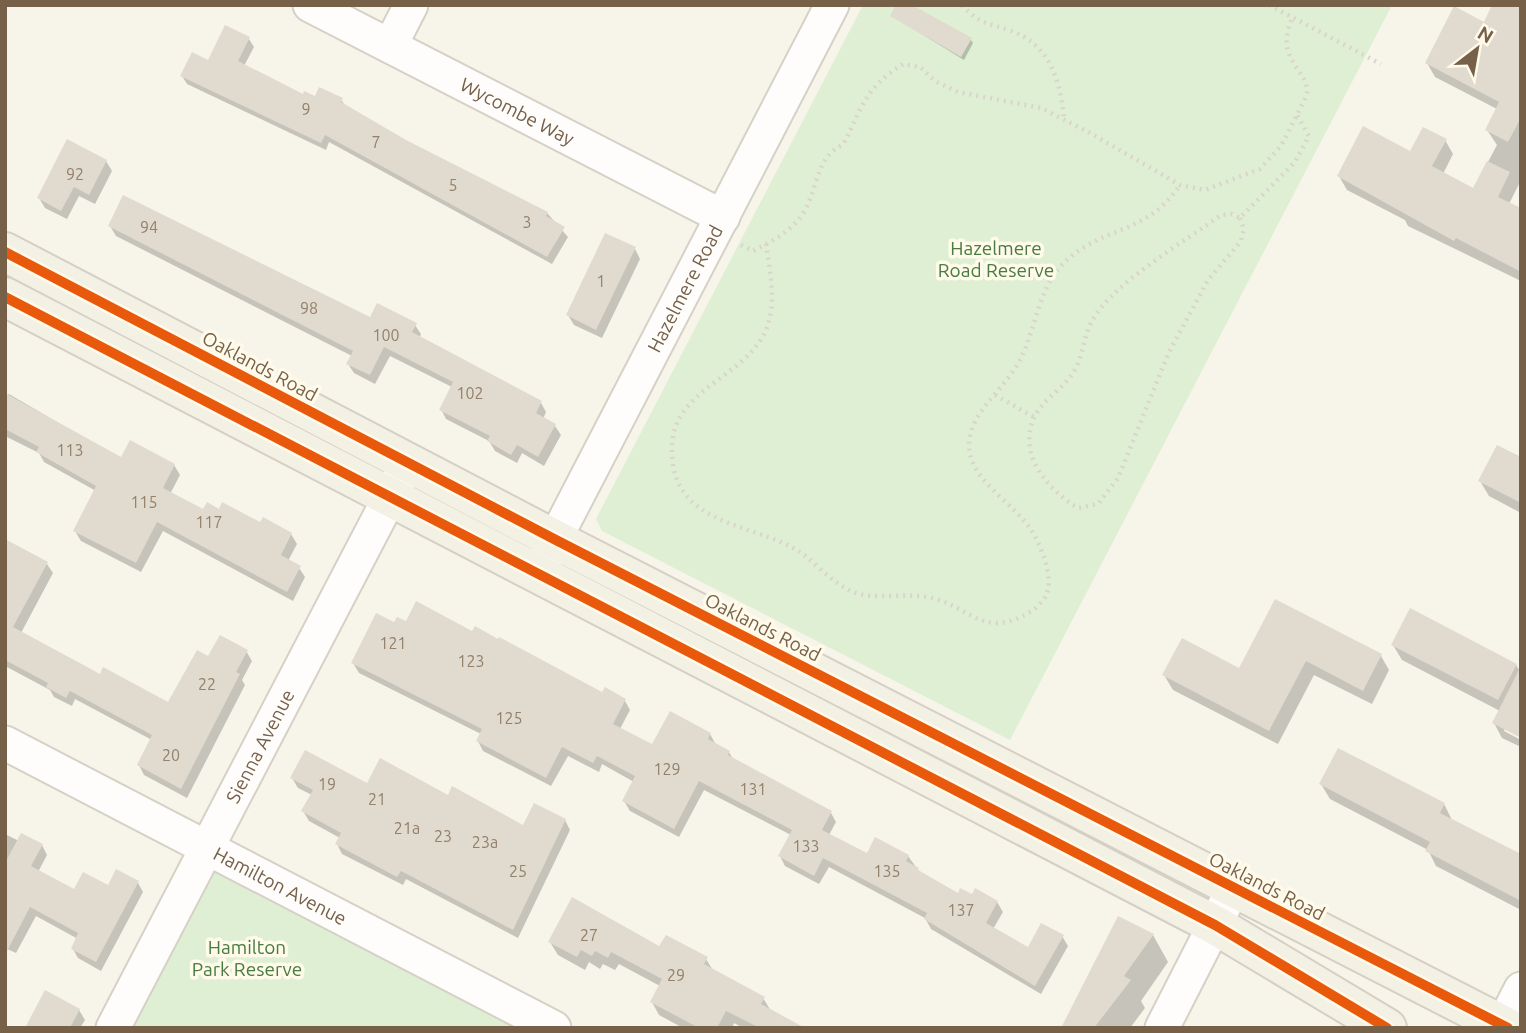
<svg xmlns="http://www.w3.org/2000/svg" width="1526" height="1033" viewBox="0 0 1526 1033" font-family="Ubuntu,sans-serif">
	<style>
		.green { fill: #dfefd3 }
		.shadow { fill: #0003 }
		.building { fill: #e1dace }
		.lines { fill: none; stroke-linecap: round; stroke-linejoin: round }
		.minor-casing { stroke: #d6d1c7; stroke-width: 37 }
		.major-casing { stroke: #d6cfc5; stroke-width: 42 }
		.path { stroke: #dad4cc; stroke-width: 4.5; stroke-dasharray: 2 5; stroke-linecap: butt }
		.minor { stroke: #fefdfc; stroke-width: 33 }
		.major { stroke: #f3f0e4; stroke-width: 38 }
		.cycleway-casing { stroke: #fffaea; stroke-width: 15 }
		.cycleway { stroke: #e8590c; stroke-width: 10 }
		.labels { text-anchor: middle; stroke-width: 7; stroke-linejoin: round; paint-order: stroke }
		.number-label { font-size: 16px; fill: #93816c }
		.street-label { font-size: 19px; fill: #766048; stroke: #fffaea }
		.park-label { font-size: 19px; fill: #487c40; stroke: #fffaea }
	</style>
	<rect width="100%" height="100%" fill="#f7f4e9"/>
	<g class="green">
		<polygon points="863,5 1392,5 1010,740 602,531 596,519"/>
		<polygon points="218,866 528,1028 133,1028"/>
	</g>
	<g class="shadow">
		<polygon points="1521,9 1521,180 1509,204 1521,210 1521,281 1408,226 1405,220 1347,190 1339,176 1445,140 1453,154 1443,174 1473,190 1497,145 1487,130 1497,109 1435,77 1427,63 1484,24"/>
		<polygon points="892,16 970,39 973,43 964,60"/>
		<polygon points="249,39 254,47 244,66 304,96 341,99 346,108 406,142 547,213 568,237 552,264 329,142 326,150 187,84 182,76"/>
		<polygon points="106,161 112,171 95,204 79,196 67,219 45,208 39,198"/>
		<polygon points="110,226 371,319 415,325 421,334 419,338 541,403 546,412 543,419 555,426 561,435 544,466 522,453 517,463 495,451 489,441 446,419 441,409 452,387 390,356 375,384 354,373 348,364 352,356 116,236"/>
		<polygon points="635,249 640,259 602,338 574,325 568,315"/>
		<polygon points="9,394 122,460 174,465 180,475 170,494 204,512 219,511 291,534 297,544 288,561 299,568 305,577 293,601 163,531 141,572 81,541 75,531 96,491 44,462 39,453 5,436 5,397"/>
		<polygon points="1521,459 1521,513 1489,496 1480,481"/>
		<polygon points="5,541 47,564 53,573 21,633 100,677 169,705 209,659 246,651 252,661 242,680 245,685 187,798 144,775 139,765 152,740 75,699 72,706 54,697 50,690 5,666"/>
		<polygon points="1276,602 1381,656 1389,670 1372,704 1314,675 1278,744 1173,690 1164,675 1240,670"/>
		<polygon points="406,624 473,633 603,694 625,701 630,710 620,729 653,747 710,734 716,745 729,752 734,761 831,813 836,822 829,835 867,855 908,856 921,874 958,895 997,902 1003,912 993,929 1029,949 1062,936 1068,946 1041,994 931,929 925,918 829,867 819,884 785,866 780,856 791,835 704,790 679,837 630,811 624,801 634,782 602,764 599,772 568,756 551,786 483,751 478,741 481,734 359,673 353,663 395,625"/>
		<polygon points="1393,645 1516,665 1521,673 1504,731 1521,740 1521,747 1502,738 1494,723 1500,711 1402,660"/>
		<polygon points="292,778 448,797 524,828 565,820 570,830 518,938 406,879 403,885 342,854 337,844 340,838 309,821 303,811 312,795 298,788"/>
		<polygon points="1321,784 1444,804 1452,820 1521,856 1521,910 1436,866 1428,850 1330,799"/>
		<polygon points="5,834 19,841 42,845 47,855 38,872 75,892 138,883 143,892 101,971 78,958 73,949 78,939 36,916 16,953 5,948"/>
		<polygon points="1153,935 1168,962 1141,1001 1145,1008 1130,1028 1063,1028"/>
		<polygon points="550,942 660,949 706,959 714,972 763,998 771,1011 802,1028 743,1028 734,1023 732,1028 683,1028 659,1015 652,1002 660,986 619,964 615,970 603,964 600,969 589,962 585,970 558,955"/>
		<polygon points="79,1010 85,1020 80,1028 27,1028"/>
	</g>
	<g class="building">
		<polygon points="896,5 912,5 972,38 961,57 890,16"/>
		<polygon points="1492,5 1521,5 1521,118 1508,142 1485,130 1499,102 1425,63 1454,6 1484,22"/>
		<polygon points="225,25 250,37 238,61 303,94 304,91 315,96 319,87 343,98 341,102 406,140 548,212 546,216 565,227 547,257 325,135 321,143 180,76 192,52 208,60"/>
		<polygon points="1363,126 1410,151 1423,127 1447,139 1432,166 1473,188 1487,161 1510,172 1498,197 1521,208 1521,272 1456,238 1454,241 1337,176"/>
		<polygon points="67,139 107,160 89,195 74,187 61,211 37,198"/>
		<polygon points="123,195 370,317 377,303 417,323 412,332 542,401 536,413 556,424 538,457 517,445 511,455 487,441 490,436 439,410 453,382 384,347 370,375 346,364 353,351 108,226"/>
		<polygon points="605,233 636,247 596,330 566,315"/>
		<polygon points="5,393 121,457 130,440 175,464 163,488 203,509 207,502 219,509 222,502 260,522 263,517 292,533 281,555 301,566 287,592 157,522 136,563 73,531 96,486 36,452 39,447 5,429"/>
		<polygon points="1497,445 1521,457 1521,503 1478,481"/>
		<polygon points="5,539 48,562 13,627 100,674 103,667 168,702 197,650 208,656 220,635 248,650 236,672 240,674 181,789 137,765 152,735 70,691 66,698 46,687 48,683 5,660"/>
		<polygon points="1275,599 1382,654 1363,691 1306,661 1269,731 1162,675 1182,638 1239,668"/>
		<polygon points="416,601 472,631 475,626 498,639 499,637 602,692 605,687 626,699 613,724 652,744 670,711 711,733 708,739 730,751 728,755 832,811 822,830 867,853 875,837 909,855 906,861 919,868 918,870 958,893 960,888 972,894 975,888 998,901 986,923 1028,947 1041,923 1064,935 1035,986 924,919 927,913 823,858 814,876 778,856 792,830 699,781 674,829 622,801 635,776 597,756 593,763 562,747 546,778 476,741 482,729 351,663 376,613 394,622 397,617 406,621"/>
		<polygon points="1410,608 1517,664 1498,700 1391,645"/>
		<polygon points="1521,666 1521,738 1492,723"/>
		<polygon points="1338,748 1445,803 1440,813 1521,854 1521,901 1425,851 1430,842 1319,784"/>
		<polygon points="305,750 367,783 380,758 448,795 452,786 523,825 534,803 566,819 513,930 401,871 397,877 335,844 341,833 301,811 313,790 290,778"/>
		<polygon points="21,833 43,844 31,866 74,889 83,872 108,885 116,869 139,881 96,962 71,949 78,933 30,907 5,955 5,863"/>
		<polygon points="572,897 659,946 666,935 708,957 704,964 765,997 761,1004 805,1028 760,1028 726,1011 717,1028 699,1028 650,1002 662,979 611,952 608,958 595,951 592,956 581,950 577,957 548,942"/>
		<polygon points="1118,916 1154,934 1124,976 1131,980 1094,1028 1061,1028"/>
		<polygon points="45,990 80,1009 70,1028 25,1028"/>
	</g>
	<g class="lines">
		<defs>
			<g id="minor">
				<path id="s1" d="M 310,5 L 723,217"/>
				<polyline points="390,46 411,5"/>
				<path id="s2" d="M 543,562 L 832,5"/>
				<path id="s3" d="M 5,743 L 554,1028"/>
				<path id="s4" d="M 113,1028 L 402,474"/>
				<polyline points="1162,1028 1233,889"/>
				<polyline points="1501,1028 1521,989"/>
			</g>
			<g id="major">
				<polyline points="5,252 554,539 1508,1028"/>
				<polyline points="5,297 1215,925 1387,1028"/>
			</g>
		</defs>
		<use href="#minor" class="minor-casing"/>
		<use href="#major" class="major-casing"/>
		<g class="path">
			<path d="M 962,5 C 981,25 985,22 1009,30 C 1050,44 1060,80 1064,118"/>
			<polyline points="1269,5 1381,64"/>
			<path d="M 1240,218 L 1244,229 L 1241,241 L 1208,280 L 1169,352 L 1118,478 L 1098,504 L 1078,508 C 1043,487 1012,446 1040,408 C 1050,395 1065,386 1073,373 C 1083,357 1083,339 1091,323 C 1109,285 1186,241 1221,215 L 1232,214 L 1240,218 L 1295,162 L 1309,136 L 1297,115"/>
			<path d="M 766,244 C 770,271 777,304 766,330 C 742,384 661,388 673,465 C 684,531 766,523 808,558 C 824,572 843,592 864,595 C 886,598 910,593 932,598 C 969,607 982,636 1023,616 C 1030,613 1042,604 1046,596 C 1051,584 1048,572 1045,560 C 1040,547 1035,533 1025,522 C 1001,492 952,468 975,422 C 985,402 1004,386 1016,367 C 1038,331 1035,287 1069,258 C 1108,225 1147,234 1180,185"/>
			<path d="M 741,245 L 753,251 C 771,242 790,232 802,215 C 818,192 815,156 843,145 C 863,106 864,89 903,64 L 920,67 L 935,81 L 958,92 L 1041,108 L 1092,134 L 1180,185 L 1205,190 L 1260,169 L 1281,146 L 1306,97 C 1314,71 1271,62 1293,17"/>
			<polyline points="995,395 1034,417"/>
		</g>
		<use href="#minor" class="minor"/>
		<use href="#major" class="major"/>
		<defs>
			<g id="cycleway">
				<polyline points="5,252 554,539 1508,1028"/>
				<polyline points="5,297 1215,925 1387,1028"/>
			</g>
		</defs>
		<use href="#cycleway" class="cycleway-casing"/>
		<use href="#cycleway" class="cycleway"/>
	</g>
	<g class="labels">
		<g class="number-label">
			<text x="306" y="115">9</text>
			<text x="376" y="148">7</text>
			<text x="75" y="180">92</text>
			<text x="453" y="191">5</text>
			<text x="527" y="228">3</text>
			<text x="149" y="233">94</text>
			<text x="601" y="287">1</text>
			<text x="309" y="314">98</text>
			<text x="386" y="341">100</text>
			<text x="470" y="399">102</text>
			<text x="70" y="456">113</text>
			<text x="144" y="508">115</text>
			<text x="209" y="528">117</text>
			<text x="393" y="649">121</text>
			<text x="471" y="667">123</text>
			<text x="207" y="690">22</text>
			<text x="509" y="724">125</text>
			<text x="171" y="761">20</text>
			<text x="667" y="775">129</text>
			<text x="327" y="790">19</text>
			<text x="753" y="795">131</text>
			<text x="377" y="805">21</text>
			<text x="407" y="834">21a</text>
			<text x="443" y="842">23</text>
			<text x="485" y="848">23a</text>
			<text x="806" y="852">133</text>
			<text x="518" y="877">25</text>
			<text x="887" y="877">135</text>
			<text x="961" y="916">137</text>
			<text x="589" y="941">27</text>
			<text x="676" y="981">29</text>
		</g>
		<g class="street-label">
			<text dy="7" stroke="none"><textPath href="#s1" startOffset="233">Wycombe Way</textPath></text>
			<text dy="7" stroke="none"><textPath href="#s2" startOffset="308">Hazelmere Road</textPath></text>
			<text transform="translate(260 366) rotate(28)" y="7">Oaklands Road</text>
			<text transform="translate(763 627) rotate(27)" y="7">Oaklands Road</text>
			<text dy="7" stroke="none"><textPath href="#s4" startOffset="318">Sienna Avenue</textPath></text>
			<text dy="7" stroke="none"><textPath href="#s3" startOffset="310">Hamilton Avenue</textPath></text>
			<text transform="translate(1267 886) rotate(27)" y="7">Oaklands Road</text>
		</g>
		<g class="park-label">
			<text x="996" y="255">Hazelmere<tspan x="996" dy="22">Road Reserve</tspan></text>
			<text x="247" y="954">Hamilton<tspan x="247" dy="22">Park Reserve</tspan></text>
		</g>
	</g>
	<rect width="1526" height="1033" fill="none" stroke="#766048" stroke-width="14"/>
	<g transform="translate(1477 49) rotate(31)" stroke="#fffaea" stroke-width="5" paint-order="stroke">
	<path d="M0-5L12 26L0 18L-12 26Z" fill="#766048"/>
	<text y="-10" font-size="19" font-weight="bold" text-anchor="middle" fill="#766048">N</text>
	</g>
</svg>
